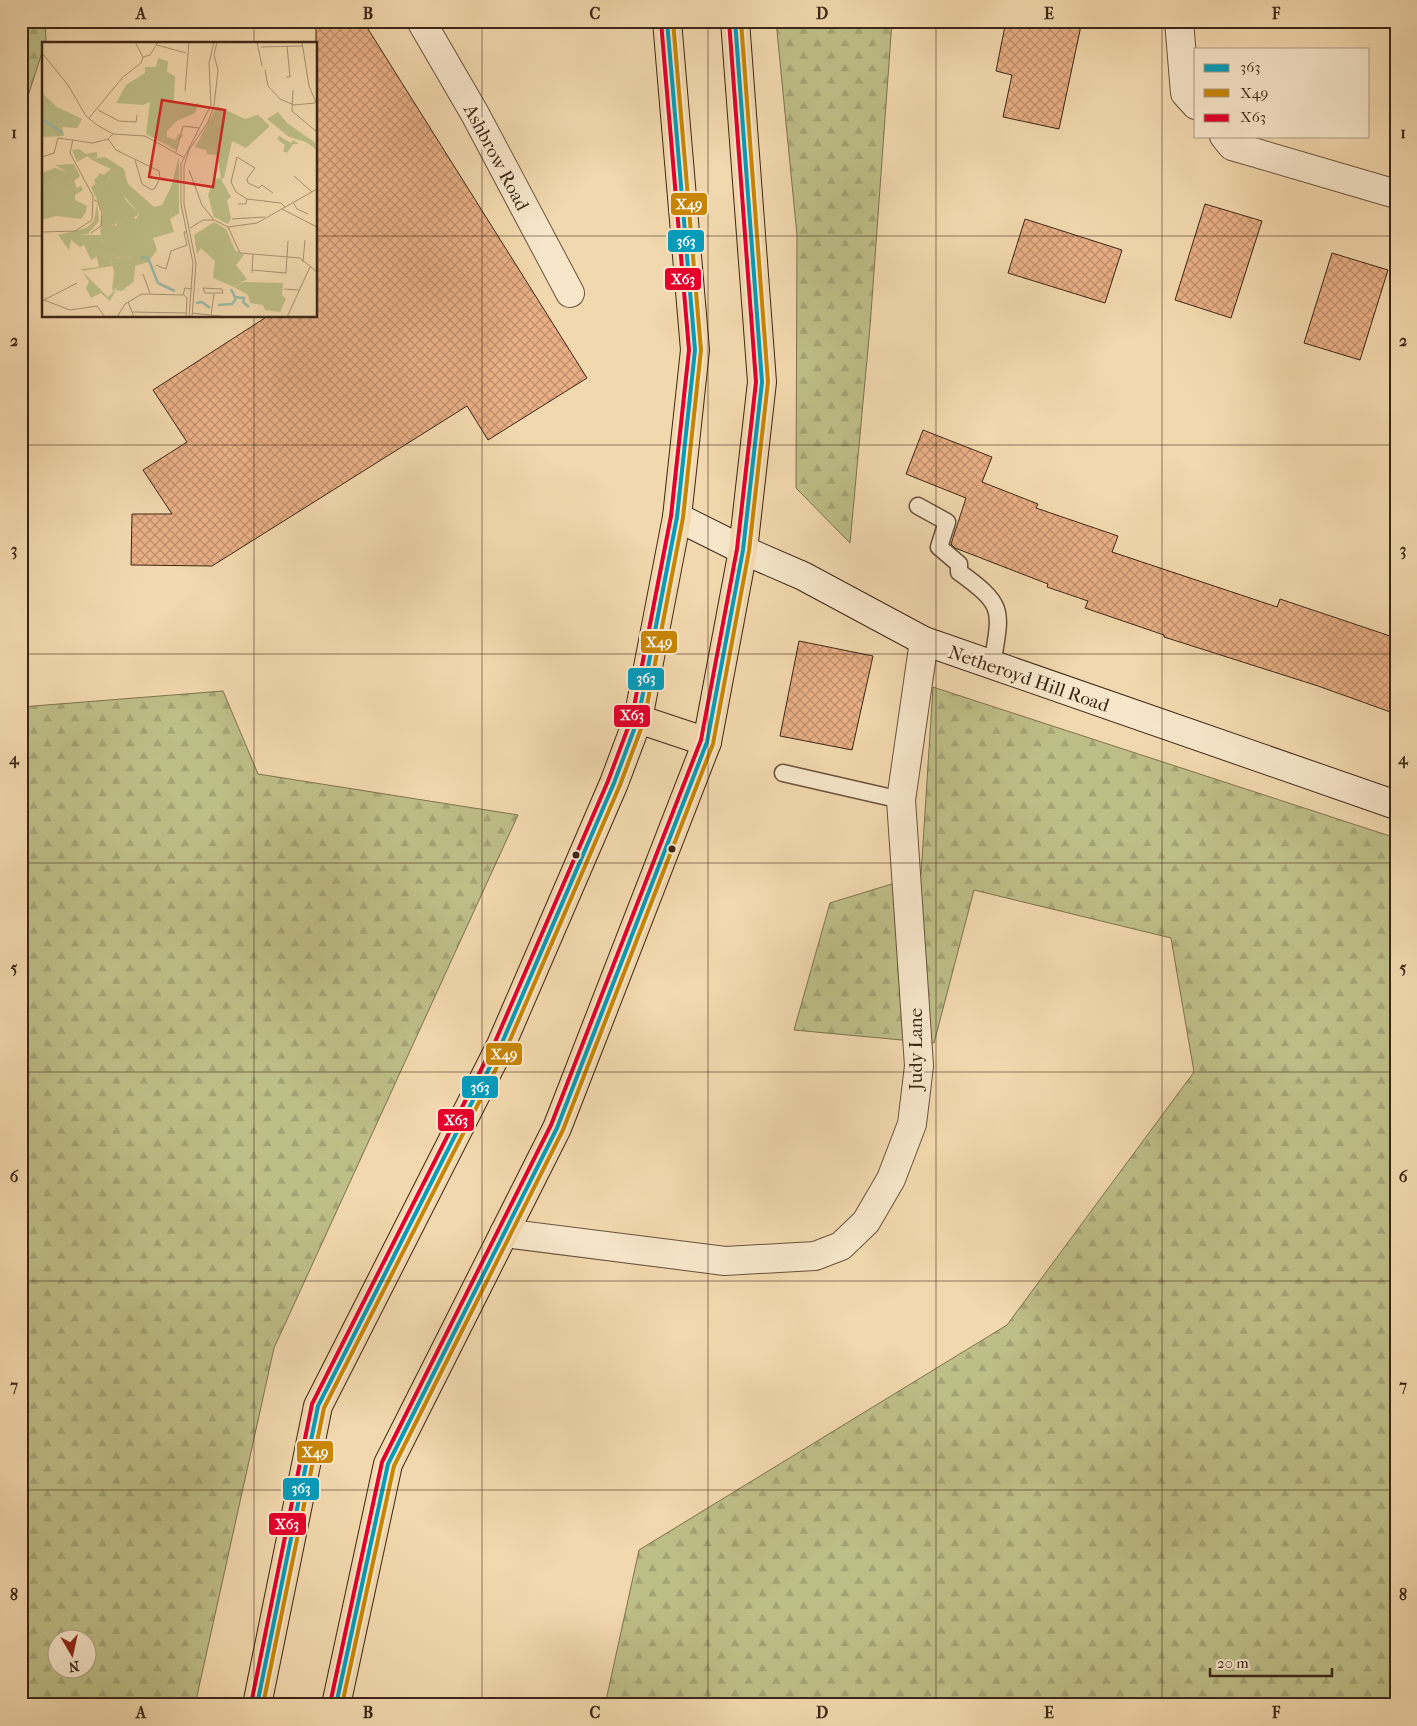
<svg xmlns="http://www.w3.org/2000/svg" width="1417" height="1726" viewBox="0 0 1417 1726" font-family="'IM FELL French Canon',serif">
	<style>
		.forest { fill: url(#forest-firs); stroke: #7e724f; fill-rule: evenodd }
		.building { fill: url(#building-cross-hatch); stroke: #3d2716 }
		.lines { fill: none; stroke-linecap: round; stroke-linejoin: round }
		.lane-casing { stroke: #6a533c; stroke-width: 19 }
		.street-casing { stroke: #6a533c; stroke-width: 30 }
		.secondary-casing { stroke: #3d2716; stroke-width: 30 }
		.primary-casing { stroke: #3d2716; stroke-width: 30 }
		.lane { stroke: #f7e6ca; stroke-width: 16 }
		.street { stroke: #f7e6ca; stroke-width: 28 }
		.secondary { stroke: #f7e6ca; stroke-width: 28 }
		.primary { stroke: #f2d8ae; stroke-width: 28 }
		.bus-1-casing { stroke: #f7e6ca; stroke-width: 8 }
		.bus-2-casing { stroke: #f7e6ca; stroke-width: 8 }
		.bus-3-casing { stroke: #f7e6ca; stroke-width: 8 }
		.bus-1 { stroke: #069cbc; stroke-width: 4 }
		.bus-2 { stroke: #c88606; stroke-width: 4 }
		.bus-3 { stroke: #e4002b; stroke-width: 4 }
		.grid { fill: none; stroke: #3d2716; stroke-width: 1; stroke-opacity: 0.55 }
		.bus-dot { fill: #3d2716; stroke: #f7e6ca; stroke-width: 2 }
		.labels { text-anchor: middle; stroke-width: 5; stroke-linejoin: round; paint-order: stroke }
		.street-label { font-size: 19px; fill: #3d2716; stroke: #f7e6ca }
		.inset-river { fill: none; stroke: #9cbaa7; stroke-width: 2.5 }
		.inset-road { fill: none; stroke: #aa9171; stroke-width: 1 }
		.view { fill: #d62828; fill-opacity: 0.15; stroke: #d62828; stroke-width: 2.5 }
		.inset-edge { fill: none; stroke: #3d2716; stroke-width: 2.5 }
		.line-badge { stroke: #f7e6ca; stroke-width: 2 }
		.badge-label { font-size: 14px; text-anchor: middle; font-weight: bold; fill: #fff }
		.neatline { fill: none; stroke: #3d2716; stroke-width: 2 }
		.grid-label { font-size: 16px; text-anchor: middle; font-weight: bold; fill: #3d2716 }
	</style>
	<defs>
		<pattern id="forest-firs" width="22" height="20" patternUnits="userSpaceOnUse" patternTransform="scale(1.25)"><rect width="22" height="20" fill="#bebe88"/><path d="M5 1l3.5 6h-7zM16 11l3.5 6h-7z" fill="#a4a375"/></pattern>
		<pattern id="building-cross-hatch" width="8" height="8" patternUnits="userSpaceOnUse" patternTransform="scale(1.25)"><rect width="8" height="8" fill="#e9af85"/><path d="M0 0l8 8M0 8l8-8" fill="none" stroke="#be8e6c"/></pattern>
	</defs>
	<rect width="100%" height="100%" fill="#f2d8ae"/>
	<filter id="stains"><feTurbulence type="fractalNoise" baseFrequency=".004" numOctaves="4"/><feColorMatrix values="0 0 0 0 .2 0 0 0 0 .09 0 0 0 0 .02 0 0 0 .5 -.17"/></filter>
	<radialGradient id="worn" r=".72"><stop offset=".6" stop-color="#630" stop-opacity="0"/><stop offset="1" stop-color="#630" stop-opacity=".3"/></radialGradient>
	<g class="forest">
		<polygon points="21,21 45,21 46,40 21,118"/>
		<polygon points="776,21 892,21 870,327 850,543 796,488 797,235"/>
		<polygon points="933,687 1396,838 1396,1705 605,1705 639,1550 1007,1325 1194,1072 1171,938 974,890 934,1043 794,1030 830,903 921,875"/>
		<path d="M 223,691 L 258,774 L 518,815 L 274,1348 L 195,1705 L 21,1705 L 21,707 ZM 58,1638 L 88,1638 L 88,1668 L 58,1668 Z"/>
	</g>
	<g class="building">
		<polygon points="316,21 363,21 587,378 488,440 467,406 212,566 131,565 132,514 172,514 143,470 187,442 153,390 268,316 316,316"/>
		<polygon points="1006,21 1082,21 1059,129 1003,117 1012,75 996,71"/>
		<polygon points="1205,204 1262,221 1231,318 1175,300"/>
		<polygon points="1025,219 1122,250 1105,303 1008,273"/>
		<polygon points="1332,253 1388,270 1360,360 1304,343"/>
		<polygon points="923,430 992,457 982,482 1038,504 1036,508 1118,536 1112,552 1277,607 1280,599 1396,638 1396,714 1318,686 1164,637 1164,635 1085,608 1088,601 1047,587 1048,584 955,548 951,544 966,498 906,474"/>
		<polygon points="799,641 873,656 852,750 780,736"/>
	</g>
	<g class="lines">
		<defs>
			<g id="lane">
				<path d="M 918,506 L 947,522 L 939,547 L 959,564 L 959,572 C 1006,606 1001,610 992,665"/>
				<polyline points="783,773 901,800"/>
			</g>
			<g id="street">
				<polyline points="421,21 475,114 570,293"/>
				<polyline points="1179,21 1185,93 1196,105"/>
				<polyline points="1224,136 1232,146 1396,194"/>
				<polyline points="504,1233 725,1261 815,1256 841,1246 866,1222 891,1179 912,1124 919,1066 901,800 924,641"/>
			</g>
			<polyline id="secondary" points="677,517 743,550 803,576 924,641 1396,805"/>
			<g id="primary">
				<polyline points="638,719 707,742"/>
				<polyline points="257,1705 318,1406 501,1045 614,783 638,719 677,517 695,350 667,21"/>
				<polyline points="336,1705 388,1464 557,1128 707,742 743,550 762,382 735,21"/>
			</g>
		</defs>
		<use href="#lane" class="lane-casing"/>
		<use href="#street" class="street-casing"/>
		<use href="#secondary" class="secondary-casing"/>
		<use href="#primary" class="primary-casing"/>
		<use href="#lane" class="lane"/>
		<use href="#street" class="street"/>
		<use href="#secondary" class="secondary"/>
		<use href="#primary" class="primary"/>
		<defs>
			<g id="bus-1">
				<polyline points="257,1705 318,1406 501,1045 614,783 638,719 677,517 695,350 667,21"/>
				<polyline points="336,1705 388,1464 557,1128 707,742 743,550 762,382 735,21"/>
			</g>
			<g id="bus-2">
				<polyline points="263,1705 324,1408 507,1047 620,785 644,721 683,518 701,350 673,21"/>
				<polyline points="342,1705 394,1466 563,1130 713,744 749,551 768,382 741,21"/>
			</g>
			<g id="bus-3">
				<polyline points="251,1704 312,1404 495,1042 608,781 632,717 671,516 689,350 661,22"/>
				<polyline points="330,1704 382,1462 551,1125 701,740 737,549 756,382 729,21"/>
			</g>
		</defs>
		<use href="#bus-1" class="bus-1-casing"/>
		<use href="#bus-2" class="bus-2-casing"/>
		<use href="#bus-3" class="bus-3-casing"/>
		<use href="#bus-1" class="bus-1"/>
		<use href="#bus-2" class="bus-2"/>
		<use href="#bus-3" class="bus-3"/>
	</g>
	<path class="grid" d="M 254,21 L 254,44M 482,21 L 482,1705M 708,21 L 708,1705M 936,21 L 936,1705M 1162,21 L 1162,1705M 21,236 L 44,236M 316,236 L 1396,236M 254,316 L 254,1705M 21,445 L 1396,445M 21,654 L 1396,654M 21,863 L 1396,863M 21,1072 L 1396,1072M 21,1281 L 1396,1281M 21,1490 L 1396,1490"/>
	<g class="bus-dot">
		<circle cx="672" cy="849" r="4.5"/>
		<circle cx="576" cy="855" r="4.5"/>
	</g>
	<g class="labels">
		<g class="street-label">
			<text transform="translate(497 157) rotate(62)" y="7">Ashbrow Road</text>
			<text transform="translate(1029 678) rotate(19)" y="7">Netheroyd Hill Road</text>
			<text transform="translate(915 1049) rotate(-90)" y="7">Judy Lane</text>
		</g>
	</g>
	<g transform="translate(42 42)">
		<rect width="275" height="275" fill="#f2d8ae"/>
		<path d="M 236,70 L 245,81 L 275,102 L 275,108 L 264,100 L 247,95 L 225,77 ZM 37,107 L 44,112 L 55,110 L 55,115 L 48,117 L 46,114 L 35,120 L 30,108 ZM 13,126 L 25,130 L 0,145 L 0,131 ZM 71,128 L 80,130 L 83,157 L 97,172 L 86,180 L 84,173 L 71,184 L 52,138 L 56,134 L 65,140 ZM 36,193 L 59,193 L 61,202 L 43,199 Z" fill="#bebe88"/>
		<path d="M 116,16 L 126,19 L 125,30 L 133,34 L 132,59 L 150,63 L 157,61 L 153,71 L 135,79 L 125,89 L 125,95 L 133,98 L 136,92 L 142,93 L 136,99 L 134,108 L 104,92 L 108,60 L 101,63 L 74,61 L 84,43 L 103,31 L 103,25 L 114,25 ZM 0,51 L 15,65 L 40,77 L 35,86 L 20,85 L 22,94 L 0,95 ZM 175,64 L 203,77 L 216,73 L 228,84 L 204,106 L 190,99 L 182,136 L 179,137 L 189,155 L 185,158 L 189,176 L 186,182 L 172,175 L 166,153 L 172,137 L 179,136 L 175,113 L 165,112 L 164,108 L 153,105 ZM 137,114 L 137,171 L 128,177 L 132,190 L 111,196 L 115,208 L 106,220 L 93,224 L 89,214 L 73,216 L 72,212 L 67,214 L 70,224 L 40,229 L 66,255 L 77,244 L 80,249 L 74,248 L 68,259 L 59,251 L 49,256 L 44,246 L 47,240 L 39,227 L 57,225 L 55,215 L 49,218 L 42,203 L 38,205 L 29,198 L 27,208 L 16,193 L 44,186 L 52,179 L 55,161 L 57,179 L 46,192 L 37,193 L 43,199 L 61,201 L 58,189 L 61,170 L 49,145 L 58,139 L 64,141 L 61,144 L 71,184 L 75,183 L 75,175 L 84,173 L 86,179 L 88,174 L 94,177 L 97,172 L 75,145 L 74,139 L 79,130 L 71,128 L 65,140 L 56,136 L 57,131 L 62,133 L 69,127 L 48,117 L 63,115 L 82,127 L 86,142 L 112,165 L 120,163 L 129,145 ZM 32,122 L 38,134 L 32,139 L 35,146 L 39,144 L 41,148 L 33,153 L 33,158 L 45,164 L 44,170 L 39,177 L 14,174 L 0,178 L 0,145 L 25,130 L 13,123 ZM 172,180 L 184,187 L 193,208 L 202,213 L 194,223 L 205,237 L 192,245 L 171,236 L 173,219 L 159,206 L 155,212 L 152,193 Z" fill="#bebe88"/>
		<path d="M 237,94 L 249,101 L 251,98 L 257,102 L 251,102 L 245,111 L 241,109 L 243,103 L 235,97 Z" fill="#bebe88"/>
		<path d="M 72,212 L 74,216 L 90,214 L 93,224 L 92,239 L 80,249 L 77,244 L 70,249 L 72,229 L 67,214 ZM 202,240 L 241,241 L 240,253 L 244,257 L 238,270 L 223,268 L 221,263 L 208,261 L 206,253 L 192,245 Z" fill="#bebe88"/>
		<path class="inset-river" d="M 0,77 L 21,91M 99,215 L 106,216 L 116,241 L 133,249M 189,247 L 193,255 L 202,256 L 201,260 L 207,265M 154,261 L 160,260 L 168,266M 176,263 L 190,262 L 194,257"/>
		<path class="inset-road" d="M 215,0 L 220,24M 260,0 L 267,44 L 275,63M 115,3 L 144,11M 219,5 L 260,4M 0,11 L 26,43 L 44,74 L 55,83 L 71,92 L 103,94 L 143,116M 101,15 L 108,13 L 116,0M 223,28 L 226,44 L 238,57 L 252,63 L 273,61M 244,35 L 248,35 L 245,4M 251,48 L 250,69 L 275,90M 143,49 L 147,0M 56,68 L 77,79 L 94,80 L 95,73M 47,76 L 81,35 L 99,21 L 101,15 L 93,0M 66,97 L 74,108 L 117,129 L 118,136 L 113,146 L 110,148 L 100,142 L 93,118M 134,110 L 141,84 L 157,86M 0,115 L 12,111 L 16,96 L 51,101 L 66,97 L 71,92M 147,128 L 160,163 L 172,178M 252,134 L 270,150M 205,157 L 194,150 L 189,140 L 195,115 L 213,126 L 205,137 L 206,141 L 217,146 L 220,143 L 231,151M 251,160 L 255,167 L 266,172M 196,162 L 204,162 L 205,157 L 239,161 L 243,165M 240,167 L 275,185M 190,177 L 223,175M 186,185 L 198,211 L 258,216 L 275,230M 148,186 L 161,178 L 172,178 L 186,185 L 215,181 L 275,147M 0,190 L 33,189 L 50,178 L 51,154 L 28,111 L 31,97M 49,191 L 59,184 L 60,171 L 56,160 L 52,158M 261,220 L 263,198M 114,223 L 124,227 L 129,209 L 145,203 L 142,190 L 145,190M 210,228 L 244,231 L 246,199M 210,231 L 211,212M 101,232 L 108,251M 161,246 L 180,247 L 181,251 L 163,251 ZM 242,247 L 257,248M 142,253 L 145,256 L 144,275M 2,258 L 28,268 L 55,264 L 63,275M 0,259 L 35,241M 86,260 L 92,275M 91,270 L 144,271M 150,271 L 186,275M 169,273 L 172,252M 75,275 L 83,262 L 100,252 L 141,253 L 143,246 L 150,247M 147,275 L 151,221 L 139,162 L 139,122 L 169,63 L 167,21 L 172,0M 150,275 L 154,221 L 142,162 L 142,124 L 147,108 L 166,80 L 172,64 L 176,28 L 172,13 L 175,0M 245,275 L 268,225"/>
		<path class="view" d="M 120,58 L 183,68 L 171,145 L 107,135 Z"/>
		<rect width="275" height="275" class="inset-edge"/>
	</g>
	<g class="line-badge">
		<rect x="670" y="192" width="38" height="24" rx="5" fill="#c88606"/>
		<rect x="667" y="229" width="38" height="24" rx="5" fill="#069cbc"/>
		<rect x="664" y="267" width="38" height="24" rx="5" fill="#e4002b"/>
		<rect x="640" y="630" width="38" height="24" rx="5" fill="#c88606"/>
		<rect x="627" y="667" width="38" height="24" rx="5" fill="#069cbc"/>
		<rect x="613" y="704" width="38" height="24" rx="5" fill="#e4002b"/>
		<rect x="485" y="1042" width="38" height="24" rx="5" fill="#c88606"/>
		<rect x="461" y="1075" width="38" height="24" rx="5" fill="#069cbc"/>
		<rect x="437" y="1108" width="38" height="24" rx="5" fill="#e4002b"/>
		<rect x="296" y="1440" width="38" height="24" rx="5" fill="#c88606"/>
		<rect x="282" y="1477" width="38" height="24" rx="5" fill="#069cbc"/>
		<rect x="268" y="1512" width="39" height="24" rx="5" fill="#e4002b"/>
	</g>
	<g class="badge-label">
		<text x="689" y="209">X49</text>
		<text x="686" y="246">363</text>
		<text x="683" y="284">X63</text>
		<text x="659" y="647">X49</text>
		<text x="646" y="683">363</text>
		<text x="632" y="720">X63</text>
		<text x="504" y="1059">X49</text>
		<text x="480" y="1092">363</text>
		<text x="456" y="1125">X63</text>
		<text x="315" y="1457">X49</text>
		<text x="301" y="1493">363</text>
		<text x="287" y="1529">X63</text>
	</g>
	<rect width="1417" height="1726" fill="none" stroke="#f2d8ae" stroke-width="55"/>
	<rect x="1194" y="48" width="175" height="90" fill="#f7e6ca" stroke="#ad9a82"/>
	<rect x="1204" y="64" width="25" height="8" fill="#069cbc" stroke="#ad9a82"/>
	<text x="1240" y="72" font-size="15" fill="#3d2716">363</text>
	<rect x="1204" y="89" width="25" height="8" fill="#c88606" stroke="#ad9a82"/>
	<text x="1240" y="98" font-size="15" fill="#3d2716">X49</text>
	<rect x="1204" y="114" width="25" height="8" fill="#e4002b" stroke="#ad9a82"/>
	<text x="1240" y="122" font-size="15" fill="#3d2716">X63</text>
	<g transform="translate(72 1654) rotate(171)"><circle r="24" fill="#f7e6ca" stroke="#ad9a82"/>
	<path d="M0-4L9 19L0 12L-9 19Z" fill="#8f2418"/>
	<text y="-8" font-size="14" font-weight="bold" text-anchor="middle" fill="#3d2716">N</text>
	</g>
	<path d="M1210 1668v8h122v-8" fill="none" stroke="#3d2716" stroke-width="2.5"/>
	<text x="1217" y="1668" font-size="15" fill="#3d2716" stroke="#f7e6ca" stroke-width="4" paint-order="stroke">20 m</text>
	<rect x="28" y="28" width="1362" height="1670" class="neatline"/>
	<g class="grid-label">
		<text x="141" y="19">A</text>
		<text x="368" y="19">B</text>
		<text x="595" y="19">C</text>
		<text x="822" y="19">D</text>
		<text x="1049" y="19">E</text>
		<text x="1276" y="19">F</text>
		<text x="14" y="138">1</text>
		<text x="1403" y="138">1</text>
		<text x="14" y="346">2</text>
		<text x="1403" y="346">2</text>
		<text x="14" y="555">3</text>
		<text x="1403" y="555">3</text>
		<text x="14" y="764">4</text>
		<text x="1403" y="764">4</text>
		<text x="14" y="973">5</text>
		<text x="1403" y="973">5</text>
		<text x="14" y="1182">6</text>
		<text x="1403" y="1182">6</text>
		<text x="14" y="1391">7</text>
		<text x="1403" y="1391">7</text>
		<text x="14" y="1600">8</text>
		<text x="1403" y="1600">8</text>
		<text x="141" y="1718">A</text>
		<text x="368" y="1718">B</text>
		<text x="595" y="1718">C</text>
		<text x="822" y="1718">D</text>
		<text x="1049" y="1718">E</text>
		<text x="1276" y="1718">F</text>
	</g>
	<rect width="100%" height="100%" filter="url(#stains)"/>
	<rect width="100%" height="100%" fill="url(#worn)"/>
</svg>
